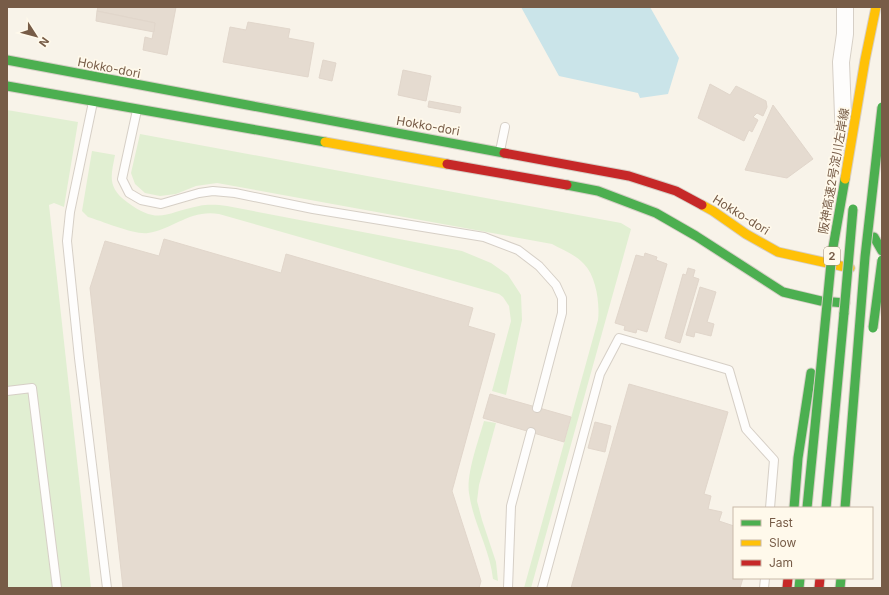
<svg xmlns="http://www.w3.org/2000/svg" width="889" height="595" viewBox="0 0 889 595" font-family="Inter,'Noto Sans JP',sans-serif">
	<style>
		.green { fill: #e1efd2 }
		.water { fill: #cae4e9 }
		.building { fill: #e5dbd0; stroke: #e1d6cb }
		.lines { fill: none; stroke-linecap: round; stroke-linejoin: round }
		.lane-casing { stroke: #d6cfc6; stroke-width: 10 }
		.street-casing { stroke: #d6cfc6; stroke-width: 18 }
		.fast-casing { stroke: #d6cfc6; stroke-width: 11 }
		.slow-casing { stroke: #d6cfc6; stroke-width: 11 }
		.jam-casing { stroke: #d6cfc6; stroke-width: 11 }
		.lane { stroke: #fefdfc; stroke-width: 8 }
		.street { stroke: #fefdfc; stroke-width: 16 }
		.fast { stroke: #4caf50; stroke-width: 9 }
		.slow { stroke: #ffc107; stroke-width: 9 }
		.jam { stroke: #c62828; stroke-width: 9 }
		.fast-bridge-casing { stroke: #d7cec4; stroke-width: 11; stroke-linecap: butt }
		.slow-bridge-casing { stroke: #d7cec4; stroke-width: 11; stroke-linecap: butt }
		.fast-bridge { stroke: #4caf50; stroke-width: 9 }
		.slow-bridge { stroke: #ffc107; stroke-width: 9 }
		.labels { text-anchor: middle; stroke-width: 3.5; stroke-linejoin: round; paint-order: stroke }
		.shield { fill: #fff9eb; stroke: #a08b78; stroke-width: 1 }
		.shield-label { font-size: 11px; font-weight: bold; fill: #775c47 }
		.street-label { font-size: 12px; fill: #775c47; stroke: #fff9eb }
	</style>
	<rect width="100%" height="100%" fill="#f8f3e9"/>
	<g class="green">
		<polygon points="7,110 78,122 64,207 54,203 49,205 91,588 7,588"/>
		<path d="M 140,134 L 621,223 L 631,229 L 531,588 L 524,588 L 598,320 C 600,303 596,276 584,264 C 576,255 563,250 552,244 L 217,183 L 196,186 L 176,194 L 160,196 L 145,193 L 135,184 L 131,173 Z"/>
		<path d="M 92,151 L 115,155 C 111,176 107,187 127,202 C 159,226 166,212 199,206 C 209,204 218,205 227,206 L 462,251 L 491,263 L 508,275 L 521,295 L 522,320 L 506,395 L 492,391 L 511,321 L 509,306 L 503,297 L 499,294 L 219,214 C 191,209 173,229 148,233 C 134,235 102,221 88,217 L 82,211 Z"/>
		<path d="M 484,421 L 496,423 L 479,485 L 477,501 L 482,520 L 496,562 L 498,581 L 493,579 C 490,549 473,523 469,493 C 466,474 479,439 484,421 Z"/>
	</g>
	<polygon class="water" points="521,7 650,7 679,58 668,94 640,98 638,93 559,76"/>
	<g class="building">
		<polygon points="98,7 176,7 167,55 143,50 145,37 152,39 155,23 97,11"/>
		<polygon points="97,11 155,23 154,32 96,21"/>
		<polygon points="248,22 290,29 288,38 314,43 308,77 223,62 230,27 246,30"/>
		<polygon points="323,60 336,63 332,81 319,78"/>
		<polygon points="403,70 431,76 426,101 398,95"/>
		<polygon points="710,84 730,95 736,86 766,101 767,107 763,116 757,113 753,117 758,120 752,132 749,130 744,141 698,118"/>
		<polygon points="429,101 461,107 460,113 428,107"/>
		<polygon points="773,105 813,159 787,178 745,170"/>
		<polygon points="164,239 281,273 286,254 473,308 468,326 495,334 452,491 481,581 479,588 123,588 90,288 105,241 159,256"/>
		<polygon points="645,253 657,257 656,260 667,264 647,332 637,329 636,333 624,330 625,326 615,323 636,255 644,257"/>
		<polygon points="688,268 695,270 693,277 699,279 680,343 665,338 683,274 686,275"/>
		<polygon points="700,287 716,292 707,322 714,324 711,336 695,332 694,337 686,335"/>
		<polygon points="629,384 728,412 704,494 711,496 708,509 722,512 719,521 734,526 734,578 743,578 740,588 571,588"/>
		<polygon points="490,394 571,417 564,442 483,418"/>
		<polygon points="595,422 611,426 605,452 588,448"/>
	</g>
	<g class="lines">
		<defs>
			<g id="lane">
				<polyline points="93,102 70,212 67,241 79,358 107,588"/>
				<polyline points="137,110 122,179 129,193 141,200 161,204 199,193 213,191 235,193 313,209 484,237 518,250 539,266 556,285 562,298 562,313 537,408"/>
				<polyline points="500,151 505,127"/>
				<polyline points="7,391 32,388 57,588"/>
				<polyline points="508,588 511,506 531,432"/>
				<polyline points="542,588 600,374 619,338 729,370 746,429 774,460 770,508"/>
				<polyline points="764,588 765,578"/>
			</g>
			<polyline id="street" points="844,142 841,62 845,34 845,7"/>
			<g id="fast">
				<polyline points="7,60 504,153"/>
				<polyline points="7,86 325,142"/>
				<polyline points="567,185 598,191 656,213 696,236 783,292 821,301 845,303"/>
				<polyline points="874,237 882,251"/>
				<polyline points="794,508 798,458 811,373"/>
				<polyline points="826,508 844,313"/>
				<polyline points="799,588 800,578"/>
				<polyline points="840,588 841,578"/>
			</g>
			<g id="slow">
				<polyline points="325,142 447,164"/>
				<polyline points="702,205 713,211 746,234 778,252 850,268"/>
			</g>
			<g id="jam">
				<polyline points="504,153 629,176 676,191 702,205"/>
				<polyline points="447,164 567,185"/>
				<polyline points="787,588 788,578"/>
				<polyline points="819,588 820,578"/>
			</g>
		</defs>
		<use href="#lane" class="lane-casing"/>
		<use href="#street" class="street-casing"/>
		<use href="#fast" class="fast-casing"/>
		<use href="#slow" class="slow-casing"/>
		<use href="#jam" class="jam-casing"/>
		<use href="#lane" class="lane"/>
		<use href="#street" class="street"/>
		<use href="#fast" class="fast"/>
		<use href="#slow" class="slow"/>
		<use href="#jam" class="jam"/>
		<defs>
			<g id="fast-bridge">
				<polyline points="844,313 853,209"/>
				<polyline points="873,328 882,260"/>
				<polyline points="807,508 832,253 845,179"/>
				<polyline points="845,508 865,257 882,107"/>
			</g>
			<polyline id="slow-bridge" points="845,179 865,60 876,7"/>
		</defs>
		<use href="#fast-bridge" class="fast-bridge-casing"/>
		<use href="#slow-bridge" class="slow-bridge-casing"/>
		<use href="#fast-bridge" class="fast-bridge"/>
		<use href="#slow-bridge" class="slow-bridge"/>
	</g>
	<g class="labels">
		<rect class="shield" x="824" y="247" width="16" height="18" rx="3"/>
		<g class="shield-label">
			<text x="832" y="260">2</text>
		</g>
		<g class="street-label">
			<text transform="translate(109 68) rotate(11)" y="4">Hokko-dori</text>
			<text transform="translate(428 126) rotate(10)" y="4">Hokko-dori</text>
			<text transform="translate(834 171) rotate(-80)" y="4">阪神高速2号淀川左岸線</text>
			<text transform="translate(741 215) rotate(32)" y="4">Hokko-dori</text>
		</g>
	</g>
	<rect width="889" height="595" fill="none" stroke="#775c47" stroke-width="16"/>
	<rect x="733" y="507" width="140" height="72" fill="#fff9eb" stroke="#c9baa9"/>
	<rect x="741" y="520" width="20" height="6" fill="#4caf50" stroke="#c9baa9"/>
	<text x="769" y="527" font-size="12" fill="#775c47">Fast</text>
	<rect x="741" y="540" width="20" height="6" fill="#ffc107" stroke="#c9baa9"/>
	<text x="769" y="547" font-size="12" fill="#775c47">Slow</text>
	<rect x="741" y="560" width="20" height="6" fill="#c62828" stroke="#c9baa9"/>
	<text x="769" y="567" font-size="12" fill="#775c47">Jam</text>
	<g transform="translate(36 36) rotate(126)" stroke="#fff9eb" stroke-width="3" paint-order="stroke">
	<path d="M0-3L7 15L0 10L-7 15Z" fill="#775c47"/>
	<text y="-6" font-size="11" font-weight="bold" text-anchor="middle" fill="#775c47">N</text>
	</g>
</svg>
